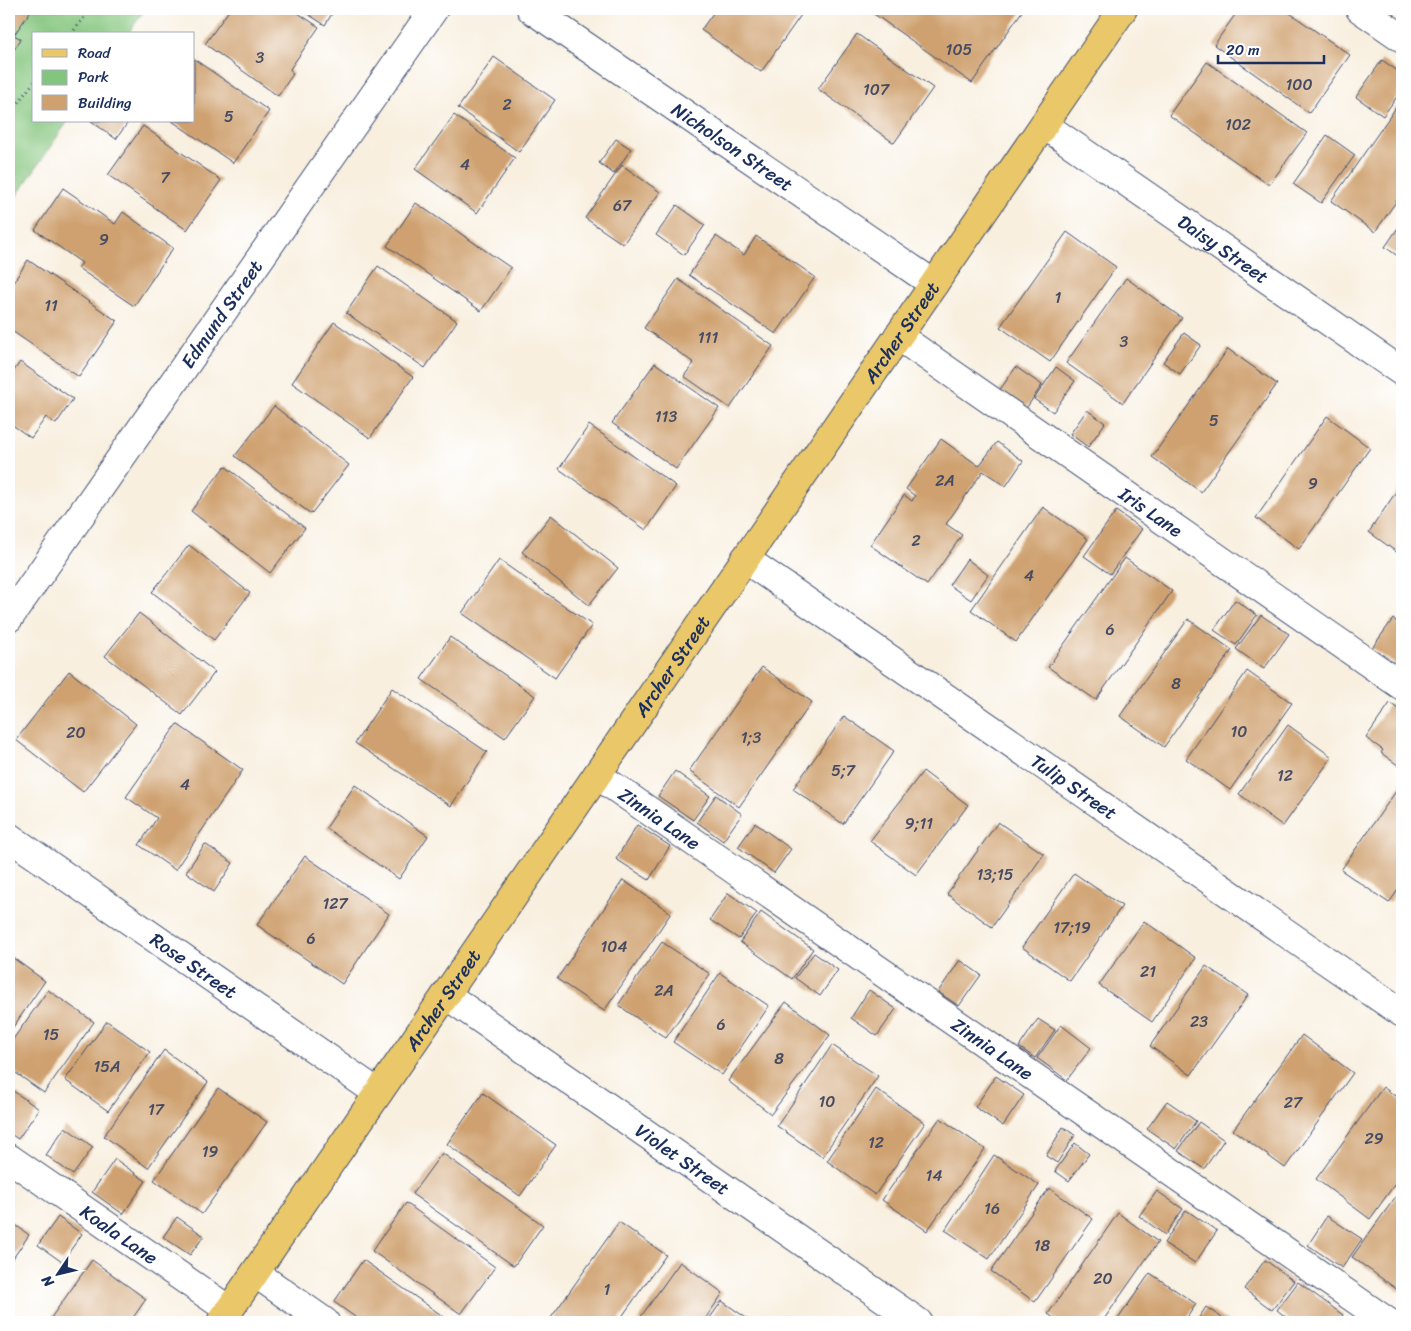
<svg xmlns="http://www.w3.org/2000/svg" width="1411" height="1331" viewBox="0 0 1411 1331" font-family="Sriracha,sans-serif">
	<style>
		.green { fill: #84c57d; stroke: #507a6e }
		.building { fill: #cfa16f }
		.lines { fill: none; stroke-linecap: round; stroke-linejoin: round }
		.minor-casing { stroke: #3c4c71; stroke-width: 30 }
		.major-casing { stroke: #3c4c71; stroke-width: 30 }
		.path { stroke: #3c4c71; stroke-width: 3; stroke-dasharray: 1 4; stroke-linecap: butt }
		.minor { stroke: #fff; stroke-width: 28 }
		.major { stroke: #eac769; stroke-width: 28 }
		.labels { text-anchor: middle; stroke-width: 4.5; stroke-linejoin: round; paint-order: stroke }
		.number-label { font-size: 16px; fill: #484c62 }
		.street-label { font-size: 19px; fill: #1b2f5e; stroke: #fff }
	</style>
	<rect width="100%" height="100%" fill="#fff"/>
	<filter id="ink" filterUnits="userSpaceOnUse"><feTurbulence type="fractalNoise" baseFrequency=".02" numOctaves="2"/><feDisplacementMap in="SourceGraphic" scale="10" xChannelSelector="R" yChannelSelector="G"/><feConvolveMatrix kernelMatrix="1 2 1 2 8 2 1 2 1" color-interpolation-filters="sRGB"/></filter>
	<filter id="wash" filterUnits="userSpaceOnUse"><feTurbulence type="fractalNoise" baseFrequency=".0096" numOctaves="4" result="noise"/><feDisplacementMap in="SourceGraphic" scale="20" xChannelSelector="R" yChannelSelector="G"/><feGaussianBlur stdDeviation="1.12" result="paint"/><feColorMatrix in="noise" values="0 0 0 0 0 0 0 0 0 0 0 0 0 0 0 0 0 1.4 0 .05"/><feComposite in="paint" operator="in"/></filter>
	<g filter="url(#wash)">
		<rect width="100%" height="100%" fill="#f8efdf"/>
		<polygon class="green" points="9,9 145,9 128,34 34,34 34,121 68,121 9,207"/>
		<g id="blocks">
			<g class="building">
				<polygon points="9,9 32,9 14,35 21,39 9,57"/>
				<polygon points="230,9 281,9 285,11 287,9 292,9 319,27 290,69 293,74 278,96 205,44"/>
				<polygon points="300,9 335,9 325,25"/>
				<polygon points="716,9 793,9 801,15 761,72 701,30"/>
				<polygon points="877,9 1022,9 1023,10 972,83 874,14"/>
				<polygon points="1239,9 1284,9 1350,55 1309,113 1214,45"/>
				<polygon points="857,34 933,88 894,143 818,89"/>
				<polygon points="494,57 555,100 519,152 458,108"/>
				<polygon points="194,59 269,111 233,163 172,121 194,121"/>
				<polygon points="1382,60 1402,74 1402,90 1383,116 1356,97"/>
				<polygon points="1207,62 1307,133 1269,185 1169,115"/>
				<polygon points="1402,99 1402,193 1375,232 1331,201"/>
				<polygon points="454,115 515,158 477,213 415,169"/>
				<polygon points="91,121 129,121 116,139"/>
				<polygon points="143,126 221,180 187,230 108,175"/>
				<polygon points="1327,135 1355,155 1321,203 1293,184"/>
				<polygon points="616,139 631,149 614,174 599,163"/>
				<polygon points="622,165 660,192 623,244 585,218"/>
				<polygon points="63,188 115,224 123,212 173,248 134,306 78,268 82,263 35,230"/>
				<polygon points="416,203 511,268 481,311 387,246"/>
				<polygon points="677,205 705,225 684,255 656,235"/>
				<polygon points="1402,222 1402,259 1385,247"/>
				<polygon points="1067,232 1116,267 1050,362 1000,327"/>
				<polygon points="716,236 744,255 756,236 815,277 776,334 689,275"/>
				<polygon points="28,260 117,321 79,377 9,329 9,289"/>
				<polygon points="378,266 457,321 425,368 346,313"/>
				<polygon points="1126,278 1182,318 1123,403 1066,363"/>
				<polygon points="678,279 773,346 730,408 684,376 694,363 644,328"/>
				<polygon points="334,322 413,377 370,438 292,383"/>
				<polygon points="1184,333 1201,345 1180,374 1163,362"/>
				<polygon points="1228,349 1277,384 1201,492 1152,457"/>
				<polygon points="20,362 73,399 56,424 46,417 31,438 11,424 9,426 9,378"/>
				<polygon points="655,363 719,408 676,469 612,423"/>
				<polygon points="1016,367 1042,385 1025,410 999,391"/>
				<polygon points="1056,367 1075,381 1053,412 1034,399"/>
				<polygon points="274,406 349,465 311,514 235,456"/>
				<polygon points="1087,410 1105,423 1088,447 1070,434"/>
				<polygon points="1327,416 1370,448 1299,549 1256,518"/>
				<polygon points="589,425 676,486 646,530 559,469"/>
				<polygon points="941,439 979,466 997,442 1023,461 1006,486 983,471 946,524 962,535 927,585 870,545 904,495 912,501 915,496 906,489"/>
				<polygon points="225,466 305,528 270,573 191,511"/>
				<polygon points="1402,483 1402,556 1369,532"/>
				<polygon points="1043,507 1088,539 1016,642 971,610"/>
				<polygon points="1116,511 1142,529 1110,574 1084,556"/>
				<polygon points="551,515 618,568 589,605 522,552"/>
				<polygon points="189,545 250,593 214,640 152,592"/>
				<polygon points="1125,558 1172,591 1096,700 1048,667"/>
				<polygon points="967,559 988,575 971,600 949,585"/>
				<polygon points="499,560 592,625 555,678 462,613"/>
				<polygon points="1235,600 1257,615 1236,645 1214,630"/>
				<polygon points="139,613 215,672 182,715 105,656"/>
				<polygon points="1261,615 1289,634 1264,669 1236,649"/>
				<polygon points="1188,619 1232,650 1164,747 1120,716"/>
				<polygon points="1393,619 1402,625 1402,665 1400,668 1372,648"/>
				<polygon points="450,637 535,696 505,738 421,679"/>
				<polygon points="762,667 812,702 739,807 689,771"/>
				<polygon points="69,671 136,724 83,792 16,740"/>
				<polygon points="1247,671 1292,703 1230,790 1186,759"/>
				<polygon points="392,688 487,752 451,806 355,743"/>
				<polygon points="1390,703 1402,712 1402,768 1381,753 1383,750 1366,738"/>
				<polygon points="844,716 894,751 843,824 793,789"/>
				<polygon points="177,724 243,770 175,870 139,845 157,818 126,797"/>
				<polygon points="1288,725 1332,757 1283,826 1239,794"/>
				<polygon points="675,771 710,796 693,820 658,796"/>
				<polygon points="923,771 968,805 916,875 870,841"/>
				<polygon points="1401,784 1402,786 1402,884 1389,903 1341,870"/>
				<polygon points="355,785 428,836 399,879 326,828"/>
				<polygon points="716,795 742,814 723,841 697,822"/>
				<polygon points="998,822 1044,854 992,927 947,894"/>
				<polygon points="755,823 791,849 774,873 738,847"/>
				<polygon points="637,825 670,846 649,880 616,859"/>
				<polygon points="205,844 233,863 214,892 186,872"/>
				<polygon points="305,856 389,914 342,984 257,925"/>
				<polygon points="1074,873 1122,906 1070,981 1022,947"/>
				<polygon points="623,880 671,913 604,1011 557,979"/>
				<polygon points="728,893 757,913 739,939 710,920"/>
				<polygon points="761,912 813,949 792,979 740,942"/>
				<polygon points="1144,921 1196,958 1152,1022 1099,985"/>
				<polygon points="662,942 710,974 666,1038 618,1005"/>
				<polygon points="814,953 838,970 820,996 795,978"/>
				<polygon points="9,955 45,981 9,1033"/>
				<polygon points="960,960 981,975 959,1006 938,992"/>
				<polygon points="1206,966 1248,995 1191,1075 1150,1046"/>
				<polygon points="720,973 769,1006 722,1075 673,1042"/>
				<polygon points="48,990 94,1022 44,1093 9,1068 9,1045"/>
				<polygon points="869,990 896,1009 877,1036 851,1018"/>
				<polygon points="786,1002 830,1035 771,1114 728,1081"/>
				<polygon points="1038,1019 1055,1030 1035,1058 1019,1047"/>
				<polygon points="107,1021 150,1052 108,1111 65,1080"/>
				<polygon points="1061,1025 1091,1048 1067,1080 1037,1058"/>
				<polygon points="1302,1035 1353,1073 1285,1168 1233,1130"/>
				<polygon points="832,1045 878,1076 822,1157 777,1126"/>
				<polygon points="164,1050 208,1082 148,1168 104,1136"/>
				<polygon points="996,1076 1024,1095 1003,1126 975,1107"/>
				<polygon points="1383,1087 1402,1101 1402,1174 1370,1219 1316,1179"/>
				<polygon points="9,1088 39,1109 18,1139 9,1133"/>
				<polygon points="218,1088 267,1122 202,1214 154,1180"/>
				<polygon points="876,1089 925,1123 875,1195 827,1161"/>
				<polygon points="483,1093 556,1145 520,1196 447,1144"/>
				<polygon points="1167,1101 1196,1121 1176,1149 1147,1129"/>
				<polygon points="940,1118 985,1149 927,1231 882,1200"/>
				<polygon points="1199,1122 1224,1140 1204,1169 1178,1151"/>
				<polygon points="65,1127 93,1147 73,1175 46,1155"/>
				<polygon points="1063,1127 1075,1135 1057,1163 1046,1156"/>
				<polygon points="1075,1143 1089,1154 1069,1181 1055,1171"/>
				<polygon points="442,1153 543,1225 514,1266 412,1194"/>
				<polygon points="994,1155 1039,1185 989,1259 945,1230"/>
				<polygon points="115,1159 146,1181 123,1214 92,1192"/>
				<polygon points="1049,1188 1093,1219 1035,1302 991,1271"/>
				<polygon points="1402,1188 1402,1293 1352,1257"/>
				<polygon points="1157,1191 1183,1209 1165,1235 1139,1216"/>
				<polygon points="406,1203 495,1267 461,1314 372,1251"/>
				<polygon points="1186,1210 1217,1231 1195,1263 1164,1243"/>
				<polygon points="1118,1213 1158,1242 1102,1322 1060,1322 1048,1314"/>
				<polygon points="1327,1216 1362,1239 1342,1268 1308,1245"/>
				<polygon points="58,1217 82,1234 62,1262 38,1245"/>
				<polygon points="177,1217 204,1236 190,1255 163,1237"/>
				<polygon points="9,1220 29,1235 9,1264"/>
				<polygon points="619,1222 666,1255 618,1322 548,1322"/>
				<polygon points="92,1260 146,1299 130,1322 48,1322"/>
				<polygon points="363,1260 447,1319 445,1322 362,1322 334,1302"/>
				<polygon points="1265,1260 1294,1281 1272,1310 1244,1289"/>
				<polygon points="680,1262 723,1293 703,1322 637,1322"/>
				<polygon points="1150,1273 1196,1304 1184,1322 1116,1322"/>
				<polygon points="1298,1282 1343,1315 1338,1322 1292,1322 1277,1310"/>
				<polygon points="722,1301 752,1322 707,1322"/>
				<polygon points="1206,1307 1228,1322 1196,1322"/>
			</g>
		</g>
	</g>
	<g filter="url(#ink)">
		<use href="#blocks" fill-opacity="0" stroke="#3c4c71" stroke-width="1"/>
		<g class="lines">
			<defs>
				<g id="minor">
					<path id="s1" d="M 531,9 L 934,284"/>
					<polyline points="1360,9 1402,38"/>
					<path id="s2" d="M 1044,125 L 1402,372"/>
					<path id="s3" d="M 898,336 L 1402,686"/>
					<path id="s4" d="M 745,559 L 1402,1013"/>
					<path id="s5" d="M 9,618 L 434,9"/>
					<path id="s6" d="M 597,775 L 1388,1322"/>
					<path id="s7" d="M 9,837 L 378,1093"/>
					<path id="s8" d="M 446,995 L 918,1322"/>
					<path id="s9" d="M 9,1158 L 229,1310"/>
					<polyline points="255,1273 325,1322"/>
				</g>
				<g id="major">
					<path id="s10" d="M 221,1322 L 1123,9"/>
				</g>
			</defs>
			<use href="#minor" class="minor-casing"/>
			<use href="#major" class="major-casing"/>
			<g class="path">
				<polyline points="71,34 91,9"/>
				<polyline points="9,114 34,82"/>
			</g>
			<use href="#minor" class="minor"/>
			<use href="#major" class="major"/>
		</g>
	</g>
	<g class="labels">
		<g class="number-label">
			<text x="959" y="55">105</text>
			<text x="260" y="63">3</text>
			<text x="1299" y="90">100</text>
			<text x="876" y="95">107</text>
			<text x="507" y="110">2</text>
			<text x="229" y="122">5</text>
			<text x="1238" y="130">102</text>
			<text x="465" y="170">4</text>
			<text x="165" y="183">7</text>
			<text x="622" y="211">67</text>
			<text x="104" y="245">9</text>
			<text x="1058" y="303">1</text>
			<text x="51" y="311">11</text>
			<text x="708" y="343">111</text>
			<text x="1124" y="347">3</text>
			<text x="666" y="422">113</text>
			<text x="1214" y="426">5</text>
			<text x="945" y="486">2A</text>
			<text x="1313" y="489">9</text>
			<text x="916" y="546">2</text>
			<text x="1029" y="581">4</text>
			<text x="1110" y="635">6</text>
			<text x="1176" y="689">8</text>
			<text x="1239" y="737">10</text>
			<text x="76" y="738">20</text>
			<text x="751" y="743">1;3</text>
			<text x="843" y="776">5;7</text>
			<text x="1285" y="781">12</text>
			<text x="185" y="790">4</text>
			<text x="919" y="829">9;11</text>
			<text x="995" y="880">13;15</text>
			<text x="335" y="909">127</text>
			<text x="1072" y="933">17;19</text>
			<text x="311" y="944">6</text>
			<text x="614" y="952">104</text>
			<text x="1148" y="977">21</text>
			<text x="664" y="996">2A</text>
			<text x="1199" y="1027">23</text>
			<text x="721" y="1030">6</text>
			<text x="51" y="1040">15</text>
			<text x="779" y="1064">8</text>
			<text x="107" y="1072">15A</text>
			<text x="827" y="1107">10</text>
			<text x="1293" y="1108">27</text>
			<text x="156" y="1115">17</text>
			<text x="1374" y="1144">29</text>
			<text x="876" y="1148">12</text>
			<text x="210" y="1157">19</text>
			<text x="934" y="1181">14</text>
			<text x="992" y="1214">16</text>
			<text x="1042" y="1251">18</text>
			<text x="1103" y="1284">20</text>
			<text x="607" y="1295">1</text>
		</g>
		<g class="street-label">
			<text dy="7" stroke="none"><textPath href="#s1" startOffset="244">Nicholson Street</textPath></text>
			<text dy="7" stroke="none"><textPath href="#s2" startOffset="218">Daisy Street</textPath></text>
			<text dy="7" stroke="none"><textPath href="#s5" startOffset="371">Edmund Street</textPath></text>
			<text dy="7" stroke="none"><textPath href="#s10" startOffset="1201">Archer Street</textPath></text>
			<text dy="7" stroke="none"><textPath href="#s3" startOffset="308">Iris Lane</textPath></text>
			<text dy="7" stroke="none"><textPath href="#s10" startOffset="796">Archer Street</textPath></text>
			<text dy="7" stroke="none"><textPath href="#s4" startOffset="400">Tulip Street</textPath></text>
			<text dy="7" stroke="none"><textPath href="#s6" startOffset="76">Zinnia Lane</textPath></text>
			<text dy="7" stroke="none"><textPath href="#s7" startOffset="225">Rose Street</textPath></text>
			<text dy="7" stroke="none"><textPath href="#s10" startOffset="391">Archer Street</textPath></text>
			<text dy="7" stroke="none"><textPath href="#s6" startOffset="481">Zinnia Lane</textPath></text>
			<text dy="7" stroke="none"><textPath href="#s8" startOffset="288">Violet Street</textPath></text>
			<text dy="7" stroke="none"><textPath href="#s9" startOffset="134">Koala Lane</textPath></text>
		</g>
	</g>
	<rect width="1411" height="1331" fill="none" stroke="#fff" stroke-width="30"/>
	<rect x="32" y="32" width="162" height="90" fill="#ffffff" stroke="#a4acbf"/>
	<rect x="42" y="49" width="25" height="8" fill="#eac769" stroke="#a4acbf"/>
	<text x="78" y="58" font-size="15" fill="#1b2f5e">Road</text>
	<rect x="42" y="70" width="25" height="15" fill="#84c57d" stroke="#a4acbf"/>
	<text x="78" y="82" font-size="15" fill="#1b2f5e">Park</text>
	<rect x="42" y="95" width="25" height="15" fill="#cfa16f" stroke="#a4acbf"/>
	<text x="78" y="108" font-size="15" fill="#1b2f5e">Building</text>
	<g transform="translate(58 1274) rotate(235)" stroke="#ffffff" stroke-width="4" paint-order="stroke">
	<path d="M0-4L9 19L0 12L-9 19Z" fill="#1b2f5e"/>
	<text y="-8" font-size="14" font-weight="bold" text-anchor="middle" fill="#1b2f5e">N</text>
	</g>
	<path d="M1218 55v8h106v-8" fill="none" stroke="#1b2f5e" stroke-width="2.5"/>
	<text x="1226" y="55" font-size="15" fill="#1b2f5e" stroke="#ffffff" stroke-width="4" paint-order="stroke">20 m</text>
</svg>
